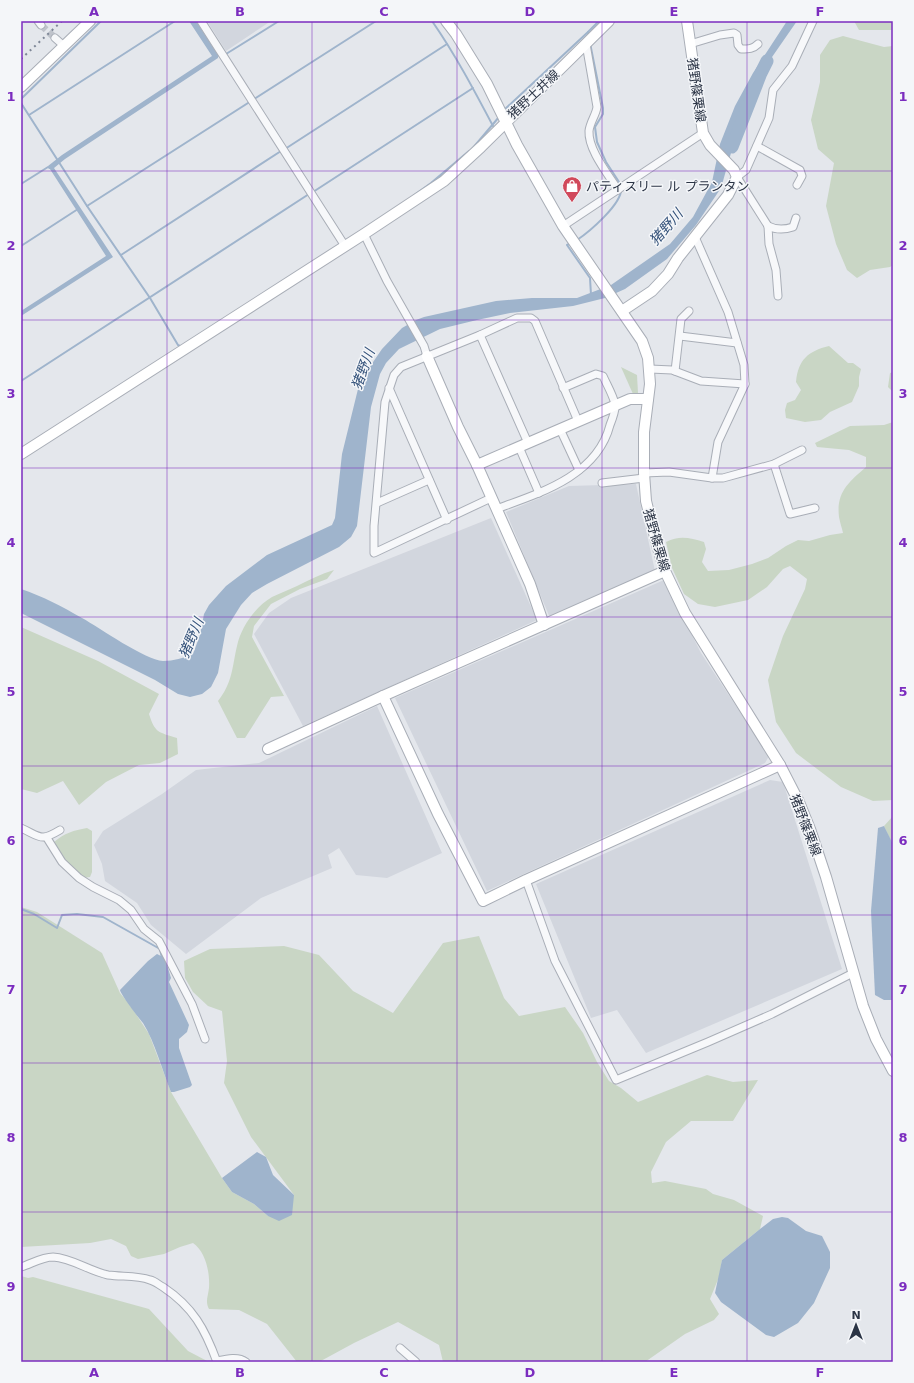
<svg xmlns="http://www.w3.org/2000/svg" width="914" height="1383" viewBox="0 0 914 1383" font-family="'DejaVu Sans','Noto Sans JP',sans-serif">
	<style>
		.built { fill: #d2d6de }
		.green { fill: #c9d6c5 }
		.water { fill: #9fb4cc }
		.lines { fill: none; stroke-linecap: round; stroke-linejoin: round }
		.stream { stroke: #9fb4cc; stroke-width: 2 }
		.river { stroke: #9fb4cc; stroke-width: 13 }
		.street-tunnel { stroke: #bfc3cb; stroke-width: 7; stroke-dasharray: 7 3.5; stroke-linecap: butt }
		.street-casing { stroke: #a9aeb7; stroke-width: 9 }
		.secondary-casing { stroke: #a9aeb7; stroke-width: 12 }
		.street { stroke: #f7f8fa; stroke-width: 7 }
		.secondary { stroke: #fff; stroke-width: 10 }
		.rail { stroke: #7d8696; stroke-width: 2; stroke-dasharray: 2 4; stroke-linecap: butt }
		.grid { fill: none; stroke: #7b2cbf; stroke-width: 1; stroke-opacity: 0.55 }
		.labels { text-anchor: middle; stroke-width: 3; stroke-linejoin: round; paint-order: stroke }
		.street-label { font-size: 13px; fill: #2b3445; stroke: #f4f6f9 }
		.poi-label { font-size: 13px; fill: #2b3445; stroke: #f4f6f9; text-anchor: start }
		.water-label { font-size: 14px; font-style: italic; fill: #34527a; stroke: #f4f6f9 }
		.neatline { fill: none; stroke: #7b2cbf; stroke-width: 1.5 }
		.grid-label { font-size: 13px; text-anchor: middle; font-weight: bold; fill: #7b2cbf }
	</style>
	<rect width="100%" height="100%" fill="#e4e7ec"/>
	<g class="built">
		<polygon points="207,21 271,21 226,51"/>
		<polygon points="636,484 655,571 550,618 506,512 569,486"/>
		<polygon points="491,518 537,620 303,726 254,634 269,613 291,598"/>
		<polygon points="664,580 701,653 769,756 765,763 487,891 395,698"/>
		<polygon points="377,706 442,853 387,878 356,875 339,848 328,855 332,868 261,898 186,954 151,925 137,903 105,881 102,864 94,845 103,831 162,794 196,770 259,763"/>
		<polygon points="770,780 783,782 842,969 646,1053 617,1010 591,1018 536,884"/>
	</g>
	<g class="green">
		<polygon points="854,21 893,21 893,30 859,30"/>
		<polygon points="843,36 884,47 893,46 893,265 890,267 870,270 857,278 847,270 836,244 826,206 834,163 818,149 811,120 820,82 820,55 830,40"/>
		<path d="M 829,346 L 848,363 L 853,363 L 861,369 L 859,377 L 859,386 L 852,402 L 830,412 L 821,420 L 805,422 L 786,418 L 785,410 L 787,403 L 795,400 L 801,390 L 796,382 C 798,360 808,351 829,346 Z"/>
		<polygon points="621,367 637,375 638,393 633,394"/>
		<polygon points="893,372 893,392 888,387 890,373"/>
		<path d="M 893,422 L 893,800 L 873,801 L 841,787 L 796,753 L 776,722 L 768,680 L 783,636 L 805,589 L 807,579 L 790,566 L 783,569 L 767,587 L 748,600 L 715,607 L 698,604 L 684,594 L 672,568 L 666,542 C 680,535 690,538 704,542 L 706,549 L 702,562 L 708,571 L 729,570 L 752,564 L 768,558 L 786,546 L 798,540 L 809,541 L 830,535 L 843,533 C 842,528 840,523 839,517 C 836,492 849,482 866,467 L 866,457 L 849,450 L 817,447 L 815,443 L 850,426 L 884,425 Z"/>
		<path d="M 334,570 L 327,579 L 300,589 L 271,604 L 254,626 L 252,637 L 284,696 L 271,697 L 245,738 L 237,738 L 218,701 C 233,682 232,667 237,646 C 241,627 255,607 272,597 C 280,593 289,590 297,586 C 309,580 321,574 334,570 Z"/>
		<path d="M 21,627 L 98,661 L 159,694 L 149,714 C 155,733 158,732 177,738 L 178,754 L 160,763 L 139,765 L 106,782 L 79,805 L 63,781 L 37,793 L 21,789 Z"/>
		<polygon points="893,816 893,845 884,826"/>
		<path d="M 87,828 L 92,831 L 92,872 L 90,877 L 84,878 L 64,860 L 54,842 C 66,832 73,831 87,828 Z"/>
		<path d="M 21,907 L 37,912 L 102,953 L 120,993 L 130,1005 L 149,1034 L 171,1092 L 222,1178 L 232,1192 L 254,1204 L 268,1216 L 294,1195 L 251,1137 L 224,1083 L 227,1061 L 222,1011 L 208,1006 L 193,992 L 185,978 L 184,961 L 210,949 L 284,946 L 319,955 L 353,991 L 393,1013 L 443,943 L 479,936 L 504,998 L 519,1016 L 565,1007 L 583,1033 L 597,1062 L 609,1081 L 621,1088 L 638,1102 L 707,1075 L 733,1082 L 758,1080 L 733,1121 L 691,1121 L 666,1142 L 651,1172 L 652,1183 L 665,1181 L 706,1189 L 713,1194 L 734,1200 L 763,1216 L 760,1229 L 722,1260 L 719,1277 L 710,1299 L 719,1314 L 714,1320 L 685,1334 L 645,1362 L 443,1362 L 439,1345 L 398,1322 L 354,1343 L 319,1362 L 297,1362 L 267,1324 L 239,1310 L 209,1309 C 205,1301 208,1297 209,1288 C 210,1273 206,1252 193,1243 L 180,1247 L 164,1254 L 138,1259 L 131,1256 L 126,1246 L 111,1239 L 90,1243 L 21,1247 Z"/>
		<polygon points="21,1276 28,1278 33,1277 149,1309 188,1351 209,1362 21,1362"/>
	</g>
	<g class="water">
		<polygon points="189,21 196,21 218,55 218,58 65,159 54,168 113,257 21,316 21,311 106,256 48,166 62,155 212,56"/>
		<path d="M 787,21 L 797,21 L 761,73 L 737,132 L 721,188 L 696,225 L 667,259 L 625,289 L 605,298 L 573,306 L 510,313 L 477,320 L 440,329 L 399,349 L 386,363 L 380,374 L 371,407 L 357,526 L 351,537 L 339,547 L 267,584 L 252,593 L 241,605 L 226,629 L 218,673 L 211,687 L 202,694 L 190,697 L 178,694 L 155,680 L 21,613 L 21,589 C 42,596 63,607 82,618 C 100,628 145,660 163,661 C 174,661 183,658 193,654 L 200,635 L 204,614 L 209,605 L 226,586 L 267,555 L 332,525 L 335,518 L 342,454 L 358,389 L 369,368 L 382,349 L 402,328 L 416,320 L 424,317 L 496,301 L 532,298 L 577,298 L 611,285 L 670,244 L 693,217 L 712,182 L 720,144 L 735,106 L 753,73 Z"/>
		<polygon points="884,826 893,844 893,1000 884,1000 875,995 871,911 878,828"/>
		<path d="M 157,954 L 165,958 L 171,978 L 169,982 L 189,1025 L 187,1032 L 179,1039 L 179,1048 L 192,1085 L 190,1087 L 174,1092 L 171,1092 C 162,1070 155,1042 143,1023 C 138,1017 121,995 120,990 L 148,961 Z"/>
		<polygon points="257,1152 266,1157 273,1175 294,1195 292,1215 279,1221 268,1216 254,1204 232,1192 222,1178"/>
		<polygon points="782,1217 788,1218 806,1231 822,1236 830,1252 830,1268 814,1303 798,1323 774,1337 766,1335 721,1302 715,1293 722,1260 760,1229 773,1219"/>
	</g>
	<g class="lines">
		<g class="stream">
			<path d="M 432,21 C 455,54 474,90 493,126"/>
			<polyline points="588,33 588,32 599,21"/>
			<polyline points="590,43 603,108 603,114 595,127 597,142 606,162 621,185"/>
			<polyline points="216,56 226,54 279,21"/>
			<polyline points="21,99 101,21"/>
			<polyline points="21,103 87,206 150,298 178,345 182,347"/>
			<polyline points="504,110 588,32"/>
			<polyline points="29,115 175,21"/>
			<polyline points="285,149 447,44"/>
			<polyline points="472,149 499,117"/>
			<polyline points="21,184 48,167 50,168"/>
			<polyline points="313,192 473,88"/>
			<polyline points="413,196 431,183 469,151"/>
			<polyline points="87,206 376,21"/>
			<path d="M 577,240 C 589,232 622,204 621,189"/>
			<polyline points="571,243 567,245 590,278 591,295"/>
			<polyline points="21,246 78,209"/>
			<polyline points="121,255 281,151"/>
			<polyline points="21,381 309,194"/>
			<polyline points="21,909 34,914 57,928 62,915 77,914 103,917 160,949 162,958"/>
		</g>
		<polyline class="river" points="732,147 761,73 767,61"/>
		<polyline class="street-tunnel" points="41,25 55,38"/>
		<defs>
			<g id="street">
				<polyline points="38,21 41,25"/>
				<polyline points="201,21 345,246"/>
				<polyline points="55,38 64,46"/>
				<path d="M 586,44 L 597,107 C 596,115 590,122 589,131 C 588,150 608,174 618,190"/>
				<path d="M 690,44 L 720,35 L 734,33 L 737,35 L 738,45 L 741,49 C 749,49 753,49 758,44"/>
				<polyline points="757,146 800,170 802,176 797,185"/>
				<polyline points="563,226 703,133"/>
				<path d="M 768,226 C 776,230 784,230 793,227 L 796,218"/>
				<polyline points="364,234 387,281 424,346 427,356"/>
				<polyline points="778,296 776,270 769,244 768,226 737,177 746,170 769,118 773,90 792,66 813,21"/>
				<polyline points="480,335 528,443"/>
				<polyline points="680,336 737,343"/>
				<polyline points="650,369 672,370 701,381 745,384"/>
				<polyline points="675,371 681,319 689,311"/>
				<polyline points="389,388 447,520"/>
				<polyline points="560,429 579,470"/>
				<polyline points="519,447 539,493"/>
				<polyline points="774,464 790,514 815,508"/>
				<polyline points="644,473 669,472 712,478 718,442 745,384 744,365 728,312 695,237"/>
				<polyline points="712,478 723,478 774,464 802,450"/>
				<polyline points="602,483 644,478"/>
				<polyline points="491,498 374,553 374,526 385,402 394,375 401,367 480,335 517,318 531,318 535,321 578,421"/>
				<polyline points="377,503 429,480"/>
				<path d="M 496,509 C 540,493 597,476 610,425 C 612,420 616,410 615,404 C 613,395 607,385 603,376 L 596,374 L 563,388"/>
				<path d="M 21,828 C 41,837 40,842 60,830"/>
				<polyline points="47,838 62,862 79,878 93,887 119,900 131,910 144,929 159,941 192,1004 205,1039"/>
				<polyline points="526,880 555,961 616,1080 708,1042 772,1014 853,973"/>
				<path d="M 21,1267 C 31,1264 42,1257 53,1257 C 72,1258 89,1271 108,1275 C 122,1277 137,1275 150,1280 C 155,1281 159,1285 163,1287 C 193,1307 205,1329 217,1362"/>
				<polyline points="400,1348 416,1362"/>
				<path d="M 217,1361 C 226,1359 238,1356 246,1362"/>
			</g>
			<g id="secondary">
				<polyline points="446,21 456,34 487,84 517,145 563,226 642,341 648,358 650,384 644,432 644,473 646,501 657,545 665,571 685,613 780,765 799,802 810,829 826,877 863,1006 876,1039 893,1071"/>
				<polyline points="21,87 90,21"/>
				<polyline points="622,311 652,291 668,274 678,258 728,195 737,177 734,170 710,145 703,133 687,21"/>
				<polyline points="427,356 458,427 477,465 530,584 544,625"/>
				<polyline points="21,454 364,234 444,181 481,147 609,21"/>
				<polyline points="477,465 630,399 648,399"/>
				<polyline points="383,696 438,814 483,901 526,880 780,765"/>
				<polyline points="268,749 383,696 665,571"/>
			</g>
		</defs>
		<use href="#street" class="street-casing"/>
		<use href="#secondary" class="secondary-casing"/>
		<use href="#street" class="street"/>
		<use href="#secondary" class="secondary"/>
		<polyline class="rail" points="21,59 62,21"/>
	</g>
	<path class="grid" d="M 167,21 L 167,1362M 312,21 L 312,1362M 457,21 L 457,1362M 602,21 L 602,1362M 747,21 L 747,1362M 21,171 L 893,171M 21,320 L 893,320M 21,468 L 893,468M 21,617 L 893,617M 21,766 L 893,766M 21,915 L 893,915M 21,1063 L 893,1063M 21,1212 L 893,1212"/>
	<defs>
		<symbol id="shop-pin" viewBox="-11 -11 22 30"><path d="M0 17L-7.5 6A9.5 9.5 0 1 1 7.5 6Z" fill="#d1495b" stroke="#f4f6f9"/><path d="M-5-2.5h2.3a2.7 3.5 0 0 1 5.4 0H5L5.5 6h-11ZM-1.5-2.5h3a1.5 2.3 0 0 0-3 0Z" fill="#fff"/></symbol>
	</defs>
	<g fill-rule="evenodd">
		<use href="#shop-pin" x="561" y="175" width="22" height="30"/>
	</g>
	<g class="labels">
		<g class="street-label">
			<text transform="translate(697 90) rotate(82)" y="5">猪野篠栗線</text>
			<text transform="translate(533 94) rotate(-43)" y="5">猪野土井線</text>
			<text transform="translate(657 540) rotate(74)" y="5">猪野篠栗線</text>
			<text transform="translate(806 825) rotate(69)" y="5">猪野篠栗線</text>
		</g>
		<g class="poi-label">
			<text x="586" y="191">パティスリー ル プランタン</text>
		</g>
		<g class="water-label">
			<text transform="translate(666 227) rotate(-49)" y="5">猪野川</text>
			<text transform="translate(363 369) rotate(-70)" y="5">猪野川</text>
			<text transform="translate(191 638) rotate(-67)" y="5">猪野川</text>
		</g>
	</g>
	<rect width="914" height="1383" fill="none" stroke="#f4f6f9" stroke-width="44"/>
	<g transform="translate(856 1325)" stroke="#f4f6f9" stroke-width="3" paint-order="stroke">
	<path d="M0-3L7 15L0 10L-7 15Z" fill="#2b3445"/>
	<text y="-6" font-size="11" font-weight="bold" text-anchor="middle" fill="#2b3445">N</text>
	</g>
	<rect x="22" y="22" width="870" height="1339" class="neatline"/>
	<g class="grid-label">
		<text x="94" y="16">A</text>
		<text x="240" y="16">B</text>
		<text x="384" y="16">C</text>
		<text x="530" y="16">D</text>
		<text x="674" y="16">E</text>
		<text x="820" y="16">F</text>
		<text x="11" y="101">1</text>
		<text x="903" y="101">1</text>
		<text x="11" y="250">2</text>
		<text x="903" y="250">2</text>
		<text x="11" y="398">3</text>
		<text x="903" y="398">3</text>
		<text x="11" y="547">4</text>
		<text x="903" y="547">4</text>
		<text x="11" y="696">5</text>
		<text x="903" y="696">5</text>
		<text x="11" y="845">6</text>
		<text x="903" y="845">6</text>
		<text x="11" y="994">7</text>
		<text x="903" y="994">7</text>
		<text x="11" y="1142">8</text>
		<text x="903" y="1142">8</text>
		<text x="11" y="1291">9</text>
		<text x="903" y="1291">9</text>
		<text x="94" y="1377">A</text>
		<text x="240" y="1377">B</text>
		<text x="384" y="1377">C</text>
		<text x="530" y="1377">D</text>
		<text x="674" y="1377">E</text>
		<text x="820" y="1377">F</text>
	</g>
</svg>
